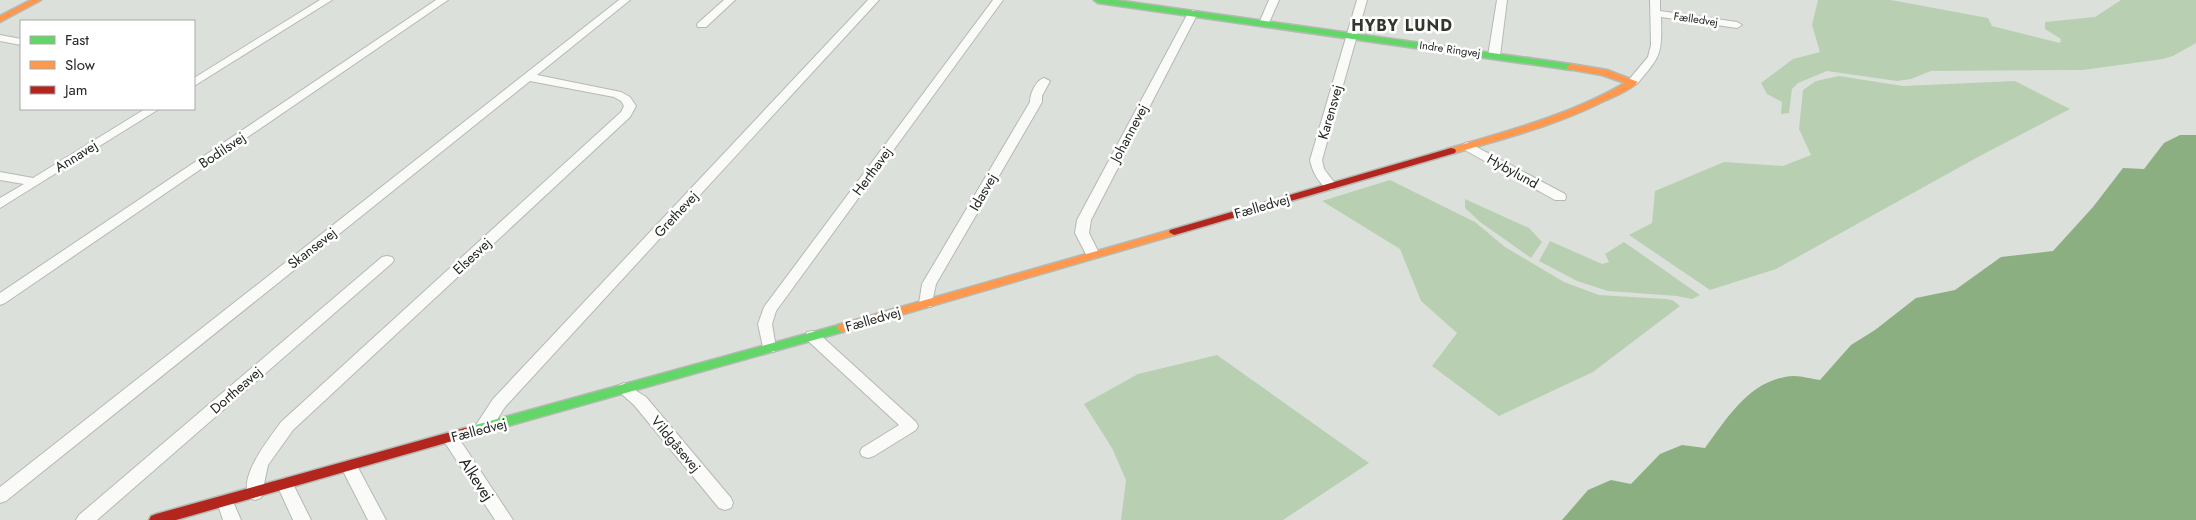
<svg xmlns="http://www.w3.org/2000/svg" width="2196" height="520" viewBox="0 0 2196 520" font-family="Jost,sans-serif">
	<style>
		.green { fill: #b8d0b1 }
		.water { fill: #8baf80 }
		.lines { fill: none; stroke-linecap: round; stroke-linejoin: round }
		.street-casing { stroke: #b5b9b4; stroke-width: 2 }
		.fast-casing { stroke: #b5b9b4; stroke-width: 3 }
		.slow-casing { stroke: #b5b9b4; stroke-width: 3 }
		.jam-casing { stroke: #b5b9b4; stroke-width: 3 }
		.street { fill: #fafaf9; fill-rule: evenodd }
		.fast { fill: #63d668; fill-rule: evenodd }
		.slow { fill: #ff974d; fill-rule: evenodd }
		.jam { fill: #b3261e; fill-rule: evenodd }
		.labels { text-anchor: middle; stroke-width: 5; stroke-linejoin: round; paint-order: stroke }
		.far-street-label { font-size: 11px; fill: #242723; stroke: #fff }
		.street-label { font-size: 14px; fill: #242723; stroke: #fff }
		.far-district-label { font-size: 16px; font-weight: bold; letter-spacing: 1px; fill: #31392f; stroke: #fff }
		.near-street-label { font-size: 16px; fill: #242723; stroke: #fff }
	</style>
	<rect width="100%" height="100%" fill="#dbe1da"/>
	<g class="green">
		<polygon points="1818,0 1891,0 1988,18 1992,26 2060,43 2061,39 2045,29 2045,22 2095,17 2121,0 2196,0 2196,43 2173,56 2163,59 2083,70 1931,71 1911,79 1897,81 1827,71 1798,83 1792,89 1789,113 1781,114 1782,102 1767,94 1761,83 1793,59 1820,52 1812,25"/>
		<polygon points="1839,76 1903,86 2015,81 2070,109 1978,157 1776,269 1710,290 1629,235 1652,223 1655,191 1724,162 1783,166 1811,155 1799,129 1803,90 1816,81"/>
		<polygon points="1390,180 1475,222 1505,247 1564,282 1599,295 1665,299 1672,300 1680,306 1593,372 1499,416 1432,366 1457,333 1421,301 1400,249 1322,201"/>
		<polygon points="1465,199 1529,228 1542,242 1531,258 1480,222 1465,208"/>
		<polygon points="1550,241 1602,264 1609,262 1605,254 1624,242 1700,295 1692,299 1677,296 1608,291 1577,281 1539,261"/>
		<polygon points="1217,355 1369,463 1283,520 1121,520 1126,480 1112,448 1084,404 1138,374"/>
	</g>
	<path class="water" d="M 2180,135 L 2196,135 L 2196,520 L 1562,520 L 1588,490 L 1611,480 L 1631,484 L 1660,454 L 1682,445 L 1705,448 C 1728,417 1751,378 1794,376 C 1802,376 1812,379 1820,380 L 1851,345 L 1875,330 L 1916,298 L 1955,290 L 2001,257 L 2053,251 L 2093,207 L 2123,168 L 2144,169 L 2164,143 Z"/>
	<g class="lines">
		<defs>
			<g id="street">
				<polygon points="320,0 332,0 194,86 194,78"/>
				<polygon points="436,0 448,0 5,303 0,305 0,293"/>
				<path d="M 619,0 L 630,0 L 537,75 L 621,92 L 630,97 L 636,106 L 630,117 L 293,430 L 268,465 L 261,498 L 255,500 L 249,498 C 238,476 269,439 281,422 L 621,112 L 624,106 L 621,101 L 614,97 L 530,81 L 6,501 L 0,503 L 0,487 Z"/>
				<polygon points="724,0 735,0 706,27 698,27 697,25 698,23"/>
				<path d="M 868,0 L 879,0 L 505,407 C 497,418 489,440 474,435 L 472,431 L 493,399 Z"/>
				<polygon points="993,0 1003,0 776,311 772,324 776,348 774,352 764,352 758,324 764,307"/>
				<polygon points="1269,0 1279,0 1268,25 1260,25 1259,23"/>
				<path d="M 1357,0 L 1367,0 L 1322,160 L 1324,169 L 1337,186 L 1331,190 C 1320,187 1312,171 1310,160 Z"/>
				<polygon points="1497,0 1507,0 1500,56 1494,59 1488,56"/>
				<path d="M 1650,0 L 1660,0 L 1660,11 L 1737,22 L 1742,25 L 1737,28 L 1661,17 C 1662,56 1661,55 1637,84 L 1629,84 L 1627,82 L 1648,57 L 1651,45 Z"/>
				<polygon points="1193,10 1198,13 1091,220 1089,233 1100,255 1093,259 1088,258 1075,233 1077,220 1188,13"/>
				<polygon points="0,35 21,39 21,45 0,41"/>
				<path d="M 1044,78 L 1050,81 L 1042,96 L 1042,102 L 936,284 L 931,307 L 921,307 L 919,304 L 922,284 L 1030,102 C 1030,94 1036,80 1044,78 Z"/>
				<polygon points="145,109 159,109 0,208 0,198 24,184 0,180 0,172 33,178"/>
				<polygon points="1467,142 1565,194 1566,197 1565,200 1555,200 1463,149 1461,146"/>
				<polygon points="387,256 392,257 394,260 392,263 97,520 76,520 79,515 382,257"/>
				<polygon points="812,331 817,332 916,422 918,426 916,430 874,456 868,458 862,456 860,452 862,448 899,425 807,340 805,336 807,332"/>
				<polygon points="624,383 646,397 731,498 733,503 731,508 725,510 719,508 634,405 616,389 619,385"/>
				<polygon points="450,432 456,434 513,520 495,520 442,438 444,434"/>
				<polygon points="349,461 355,462 386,520 368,520 341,467 343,462"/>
				<polygon points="285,478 291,480 311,520 293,520 277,485 279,480"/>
				<polygon points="225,495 231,497 241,520 223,520 217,502 219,497"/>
			</g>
			<g id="fast">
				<polygon points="1094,0 1116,0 1571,64 1576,67 1571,70 1098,3"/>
				<polygon points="842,324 848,328 846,331 472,436 467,434 465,431 467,428 472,426"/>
			</g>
			<g id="slow">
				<polygon points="31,0 41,0 0,22 0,16"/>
				<path d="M 1571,64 L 1607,70 L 1638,82 C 1629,91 1615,96 1604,101 C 1557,125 1505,138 1455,153 L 1447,153 L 1446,151 L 1447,149 C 1508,131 1570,115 1625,83 L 1602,75 L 1568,69 L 1566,67 Z"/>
				<polygon points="1174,229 1178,230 1179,232 1178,234 842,332 836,328 838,325"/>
			</g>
			<g id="jam">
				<polygon points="1451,148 1455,149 1456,151 1455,153 1178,234 1174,235 1169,232 1170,230"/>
				<polygon points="472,426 477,428 479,431 477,434 176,520 149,520 151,516 156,514"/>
			</g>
		</defs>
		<use href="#street" class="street-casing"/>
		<use href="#fast" class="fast-casing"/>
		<use href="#slow" class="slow-casing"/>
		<use href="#jam" class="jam-casing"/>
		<use href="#street" class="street"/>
		<use href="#fast" class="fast"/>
		<use href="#slow" class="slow"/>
		<use href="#jam" class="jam"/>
	</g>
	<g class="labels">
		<g class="far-street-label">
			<text transform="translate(1696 19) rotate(8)" y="4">Fælledvej</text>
			<text transform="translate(1450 49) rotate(8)" y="4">Indre Ringvej</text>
		</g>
		<g class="street-label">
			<text transform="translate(1330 112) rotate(-74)" y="5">Karensvej</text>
			<text transform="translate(1129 133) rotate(-62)" y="5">Johannevej</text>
			<text transform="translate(222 150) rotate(-34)" y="5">Bodilsvej</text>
			<text transform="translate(76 156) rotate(-32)" y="5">Annavej</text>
			<text transform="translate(872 171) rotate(-54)" y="5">Herthavej</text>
			<text transform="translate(1513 171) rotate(29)" y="5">Hybylund</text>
			<text transform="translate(983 192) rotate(-60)" y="5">Idasvej</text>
			<text transform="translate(1262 206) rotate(-16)" y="5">Fælledvej</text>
			<text transform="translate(676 214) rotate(-47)" y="5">Grethevej</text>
			<text transform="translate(312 248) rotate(-38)" y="5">Skansevej</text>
			<text transform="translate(472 256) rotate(-43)" y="5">Elsesvej</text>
			<text transform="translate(873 319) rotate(-16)" y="5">Fælledvej</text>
			<text transform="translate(236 390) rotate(-41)" y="5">Dortheavej</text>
			<text transform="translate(479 430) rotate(-15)" y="5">Fælledvej</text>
			<text transform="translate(676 444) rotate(50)" y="5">Vildgåsevej</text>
		</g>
		<g class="far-district-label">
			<text x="1402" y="31">HYBY LUND</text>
		</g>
		<g class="near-street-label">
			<text transform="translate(477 479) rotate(57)" y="6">Alkevej</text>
		</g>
	</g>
	<rect x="20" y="20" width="175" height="90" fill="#ffffff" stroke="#a7a9a7"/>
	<rect x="30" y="36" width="25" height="8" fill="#63d668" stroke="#a7a9a7"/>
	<text x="65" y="45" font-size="15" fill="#242723">Fast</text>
	<rect x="30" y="61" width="25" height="8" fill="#ff974d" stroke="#a7a9a7"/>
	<text x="65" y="70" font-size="15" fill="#242723">Slow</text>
	<rect x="30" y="86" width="25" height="8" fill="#b3261e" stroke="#a7a9a7"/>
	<text x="65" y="95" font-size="15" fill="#242723">Jam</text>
</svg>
